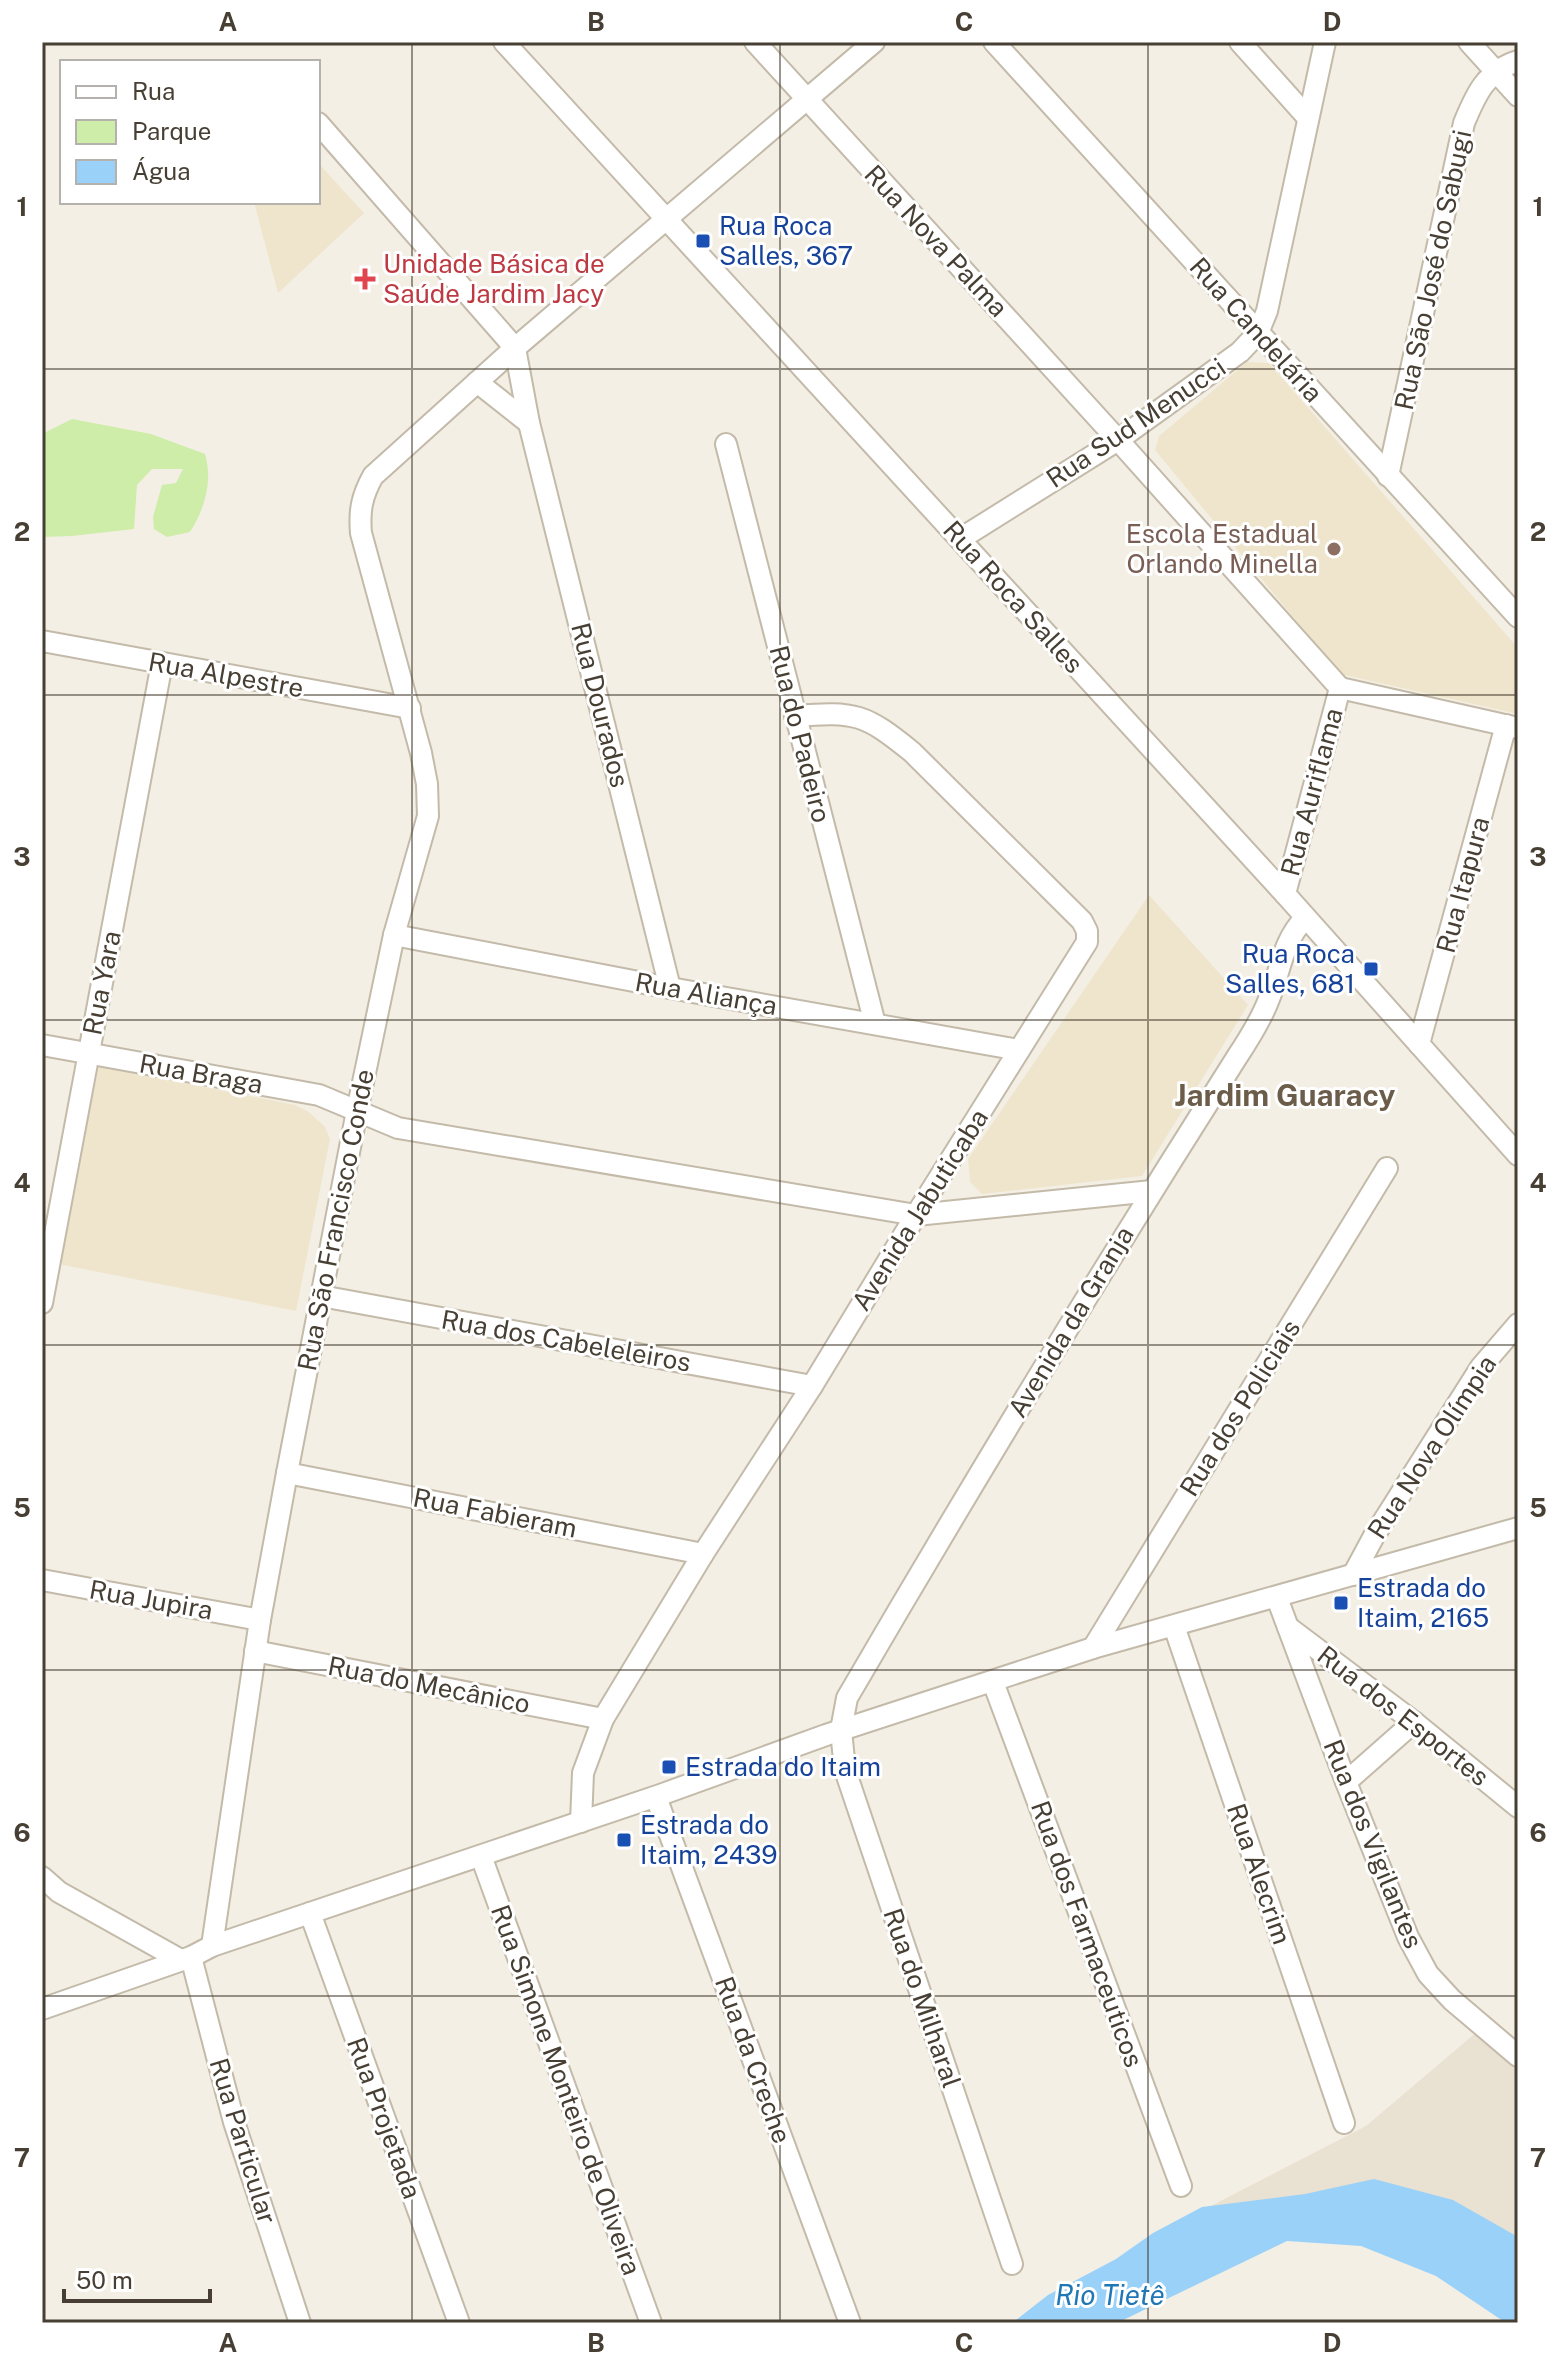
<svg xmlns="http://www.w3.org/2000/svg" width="1560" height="2365" viewBox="0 0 1560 2365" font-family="'Public Sans',sans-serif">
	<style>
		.residential { fill: #e9e1d2 }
		.education { fill: #efe5cc }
		.green { fill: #ceeda8 }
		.water { fill: #9ad1f8 }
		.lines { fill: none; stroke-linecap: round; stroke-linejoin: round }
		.minor-casing { stroke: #c3baa9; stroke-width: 24 }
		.minor { stroke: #fff; stroke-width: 20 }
		.grid { fill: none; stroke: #473f33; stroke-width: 2; stroke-opacity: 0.55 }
		.transit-dot { fill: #1a4fb4; stroke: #fff; stroke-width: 3 }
		.health-dot { fill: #e0444e; stroke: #fff; stroke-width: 3 }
		.education-dot { fill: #8d6e63; stroke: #fff; stroke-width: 3 }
		.labels { text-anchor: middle; stroke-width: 6; stroke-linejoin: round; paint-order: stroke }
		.transit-label { font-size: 26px; fill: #164399; stroke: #fff; text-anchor: start }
		.street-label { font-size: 26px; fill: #473f33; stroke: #fff }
		.health-label { font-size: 26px; fill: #be3a42; stroke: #fff; text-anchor: start }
		.education-label { font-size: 26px; fill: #785e54; stroke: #fff; text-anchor: end }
		.water-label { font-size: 28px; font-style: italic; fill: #2077b5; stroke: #fff }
		.quarter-label { font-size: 30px; font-weight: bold; fill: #6b5d49; stroke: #fff }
		.neatline { fill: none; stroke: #473f33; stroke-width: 3 }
		.grid-label { font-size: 26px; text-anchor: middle; font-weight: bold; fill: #473f33 }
	</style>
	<rect width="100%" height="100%" fill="#f4efe4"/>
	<polygon class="residential" points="1485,2025 1518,2049 1518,2279 1203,2210 1366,2126"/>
	<g class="education">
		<polygon points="318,163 364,213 278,293 254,202 318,202"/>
		<polygon points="1247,362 1269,363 1518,648 1518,714 1340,674 1155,450 1159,436"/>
		<polygon points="1149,895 1248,1005 1142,1176 982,1194 970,1182 968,1159"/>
		<polygon points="99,1066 295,1105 309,1112 325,1127 330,1139 296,1311 58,1264"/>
	</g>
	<path class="green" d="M 72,419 L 151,434 L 205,454 C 213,481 205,508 190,532 L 167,537 L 154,529 L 153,517 L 162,485 L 176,483 L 183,469 L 152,469 L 137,485 L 134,529 L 72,536 L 42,537 L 42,434 Z"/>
	<polygon class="water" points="1374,2179 1453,2200 1518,2237 1518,2323 1506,2323 1436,2276 1361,2246 1287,2241 1117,2323 1012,2323 1048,2295 1116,2259 1153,2233 1202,2207 1305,2194"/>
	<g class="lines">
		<defs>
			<g id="minor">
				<polyline points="504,42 1285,894 1518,1155"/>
				<polyline points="755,42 1118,440 1340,688"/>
				<polyline points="994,42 1518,617"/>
				<polyline points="1240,42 1308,118"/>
				<polyline points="1469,42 1518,96"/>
				<polyline points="318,123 515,348 529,423 670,988"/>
				<polyline points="477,382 529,423"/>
				<polyline points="726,444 875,1024"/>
				<path d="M 1388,476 L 1464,123 C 1476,94 1486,71 1518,61"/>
				<polyline points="960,539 1118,440 1240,352 1258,333 1267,311 1325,42"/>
				<polyline points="42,641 410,708"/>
				<polyline points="1340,688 1518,728"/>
				<polyline points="1285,894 1340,688"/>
				<polyline points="394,935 670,988 1019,1050"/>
				<polyline points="1419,1044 1506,725"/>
				<polyline points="42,1045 319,1095 398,1128 916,1215 1152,1191"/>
				<polyline points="321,1296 812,1386"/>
				<polyline points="42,1303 162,663"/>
				<polyline points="287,1473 703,1554"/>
				<polyline points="1353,1575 1374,1536 1481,1367 1518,1324"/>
				<polyline points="42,1580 260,1620"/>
				<polyline points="1277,1598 1346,1782 1408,1937 1428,1974 1452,2000 1518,2056"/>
				<polyline points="1174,1626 1344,2123"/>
				<polyline points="1288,1627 1414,1722 1518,1807"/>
				<polyline points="1093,1648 1387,1168"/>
				<polyline points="255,1651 603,1719"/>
				<polyline points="993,1682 1181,2186"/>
				<polyline points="1346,1782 1414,1722"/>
				<polyline points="656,1797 850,2323"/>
				<path d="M 581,1822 L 583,1773 L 603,1719 L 703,1554 L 812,1386 L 916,1215 L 1087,942 L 1087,931 L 1082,921 L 912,752 C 865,714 856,711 795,716"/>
				<polyline points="481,1856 651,2323"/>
				<polyline points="42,1877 59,1892 179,1959"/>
				<polyline points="310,1913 459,2323"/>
				<path d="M 212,1946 L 260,1620 L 287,1473 L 357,1111 L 394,935 L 428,816 L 427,784 L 421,753 L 361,533 C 359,510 362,496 373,476 L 515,348 L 874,42"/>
				<polyline points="191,1957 234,2122 300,2323"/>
				<polyline points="42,2009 191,1957 212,1946 660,1795 826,1735 1093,1648 1518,1528"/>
				<path d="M 1012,2264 L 845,1770 L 841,1730 L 847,1698 C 973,1482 1103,1268 1237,1057 C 1249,1039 1261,1020 1269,999 C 1281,970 1282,942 1305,918"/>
			</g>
		</defs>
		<use href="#minor" class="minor-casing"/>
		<use href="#minor" class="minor"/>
	</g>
	<path class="grid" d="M 412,42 L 412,2323M 780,42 L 780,2323M 1148,42 L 1148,2323M 42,369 L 1518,369M 42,695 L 1518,695M 42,1020 L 1518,1020M 42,1345 L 1518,1345M 42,1670 L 1518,1670M 42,1996 L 1518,1996"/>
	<g class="transit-dot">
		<rect x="695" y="233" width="16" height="16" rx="4"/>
		<rect x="1363" y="961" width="16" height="16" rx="4"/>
		<rect x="1333" y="1595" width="16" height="16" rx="4"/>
		<rect x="661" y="1759" width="16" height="16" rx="4"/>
		<rect x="616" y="1832" width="16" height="16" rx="4"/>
	</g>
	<path class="health-dot" d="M361 267h8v8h8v8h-8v8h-8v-8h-8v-8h8z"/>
	<circle class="education-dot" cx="1334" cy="549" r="8"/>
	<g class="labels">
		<g class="transit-label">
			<text x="719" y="235">Rua Roca<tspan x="719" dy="30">Salles, 367</tspan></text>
			<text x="1355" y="963" text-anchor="end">Rua Roca<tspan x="1355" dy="30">Salles, 681</tspan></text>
			<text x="1357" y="1597">Estrada do<tspan x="1357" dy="30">Itaim, 2165</tspan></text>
			<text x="685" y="1776">Estrada do Itaim</text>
			<text x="640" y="1834">Estrada do<tspan x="640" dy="30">Itaim, 2439</tspan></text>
		</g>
		<g class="street-label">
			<text transform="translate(936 241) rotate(47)" y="9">Rua Nova Palma</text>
			<text transform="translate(1433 270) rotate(-78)" y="9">Rua São José do Sabugi</text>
			<text transform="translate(1256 330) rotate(48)" y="9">Rua Candelária</text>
			<text transform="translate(1136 423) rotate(-34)" y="9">Rua Sud Menucci</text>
			<text transform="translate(1013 597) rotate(48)" y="9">Rua Roca Salles</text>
			<text transform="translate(226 675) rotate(10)" y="9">Rua Alpestre</text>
			<text transform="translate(600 705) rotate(76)" y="9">Rua Dourados</text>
			<text transform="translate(800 734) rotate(76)" y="9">Rua do Padeiro</text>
			<text transform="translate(1312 792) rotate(-75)" y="9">Rua Auriflama</text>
			<text transform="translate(1463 885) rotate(-75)" y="9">Rua Itapura</text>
			<text transform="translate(102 983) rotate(-79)" y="9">Rua Yara</text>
			<text transform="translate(706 994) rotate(10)" y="9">Rua Aliança</text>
			<text transform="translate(201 1074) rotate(10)" y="9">Rua Braga</text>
			<text transform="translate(920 1210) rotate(-58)" y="9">Avenida Jabuticaba</text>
			<text transform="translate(336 1220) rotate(-79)" y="9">Rua São Francisco Conde</text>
			<text transform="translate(1071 1322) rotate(-59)" y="9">Avenida da Granja</text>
			<text transform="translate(566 1341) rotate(10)" y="9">Rua dos Cabeleleiros</text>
			<text transform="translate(1240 1408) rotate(-58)" y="9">Rua dos Policiais</text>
			<text transform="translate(1432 1447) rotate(-57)" y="9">Rua Nova Olímpia</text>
			<text transform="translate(495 1513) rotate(11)" y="9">Rua Fabieram</text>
			<text transform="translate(151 1600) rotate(10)" y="9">Rua Jupira</text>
			<text transform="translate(429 1685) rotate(11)" y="9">Rua do Mecânico</text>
			<text transform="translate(1403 1716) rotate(38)" y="9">Rua dos Esportes</text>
			<text transform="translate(1373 1844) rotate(68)" y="9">Rua dos Vigilantes</text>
			<text transform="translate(1259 1874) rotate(71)" y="9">Rua Alecrim</text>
			<text transform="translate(1087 1934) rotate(70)" y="9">Rua dos Farmaceuticos</text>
			<text transform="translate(922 1998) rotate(71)" y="9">Rua do Milharal</text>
			<text transform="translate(753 2060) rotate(70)" y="9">Rua da Creche</text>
			<text transform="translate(566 2090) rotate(70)" y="9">Rua Simone Monteiro de Oliveira</text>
			<text transform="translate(384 2118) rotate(70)" y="9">Rua Projetada</text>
			<text transform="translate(243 2141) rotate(73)" y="9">Rua Particular</text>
		</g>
		<g class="health-label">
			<text x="383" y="273">Unidade Básica de<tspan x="383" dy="30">Saúde Jardim Jacy</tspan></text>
		</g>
		<g class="education-label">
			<text x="1318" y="543">Escola Estadual<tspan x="1318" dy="30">Orlando Minella</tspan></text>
		</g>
		<g class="water-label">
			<text x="1110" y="2305">Rio Tietê</text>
		</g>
		<g class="quarter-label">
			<text x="1285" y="1106">Jardim Guaracy</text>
		</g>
	</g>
	<rect width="1560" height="2365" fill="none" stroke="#ffffff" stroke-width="88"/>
	<rect x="60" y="60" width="260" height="144" fill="#ffffff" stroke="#b5b2ad" stroke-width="2"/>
	<rect x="76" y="86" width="40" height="12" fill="#ffffff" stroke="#b5b2ad" stroke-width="2"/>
	<text x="132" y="100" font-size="24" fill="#473f33">Rua</text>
	<rect x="76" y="120" width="40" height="24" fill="#ceeda8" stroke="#b5b2ad" stroke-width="2"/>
	<text x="132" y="140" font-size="24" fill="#473f33">Parque</text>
	<rect x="76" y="160" width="40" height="24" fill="#9ad1f8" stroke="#b5b2ad" stroke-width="2"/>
	<text x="132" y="180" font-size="24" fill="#473f33">Água</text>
	<path d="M64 2289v12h146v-12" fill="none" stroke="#473f33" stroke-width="4"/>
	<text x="76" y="2289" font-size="24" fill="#473f33" stroke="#ffffff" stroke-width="6" paint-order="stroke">50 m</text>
	<rect x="44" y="44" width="1472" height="2277" class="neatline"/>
	<g class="grid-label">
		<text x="228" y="31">A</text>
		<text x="596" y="31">B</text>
		<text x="964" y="31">C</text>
		<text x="1332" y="31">D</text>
		<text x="22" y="216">1</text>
		<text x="1538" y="216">1</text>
		<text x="22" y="541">2</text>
		<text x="1538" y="541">2</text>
		<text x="22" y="866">3</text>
		<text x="1538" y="866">3</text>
		<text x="22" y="1192">4</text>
		<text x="1538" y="1192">4</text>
		<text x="22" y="1517">5</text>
		<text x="1538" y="1517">5</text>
		<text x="22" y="1842">6</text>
		<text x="1538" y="1842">6</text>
		<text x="22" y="2167">7</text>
		<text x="1538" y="2167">7</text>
		<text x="228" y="2352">A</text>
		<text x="596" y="2352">B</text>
		<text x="964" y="2352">C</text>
		<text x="1332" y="2352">D</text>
	</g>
</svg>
